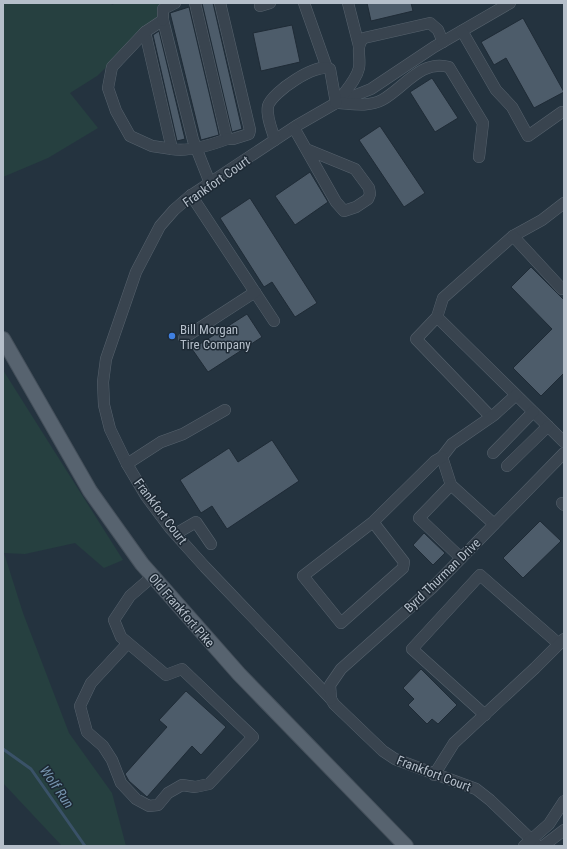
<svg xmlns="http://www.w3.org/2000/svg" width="567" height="849" viewBox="0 0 567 849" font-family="'Roboto Condensed',sans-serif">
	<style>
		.green { fill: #264040 }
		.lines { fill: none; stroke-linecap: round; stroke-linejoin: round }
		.stream { stroke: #3a5268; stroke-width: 3 }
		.building { fill: #4d5c6a; stroke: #1f2b36 }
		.minor-casing { stroke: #56626d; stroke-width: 12 }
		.major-casing { stroke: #45505b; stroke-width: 16 }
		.minor { stroke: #39444f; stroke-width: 11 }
		.major { stroke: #57636f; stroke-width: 14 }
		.shop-dot { fill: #3f7fe0; stroke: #1d2934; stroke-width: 1.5 }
		.labels { text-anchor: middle; stroke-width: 3; stroke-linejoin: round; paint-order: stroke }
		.street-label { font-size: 13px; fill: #b5bfca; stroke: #1d2934 }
		.poi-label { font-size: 13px; fill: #b5bfca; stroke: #1d2934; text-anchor: start }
		.water-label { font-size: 14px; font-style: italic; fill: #7593ad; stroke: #1d2934 }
	</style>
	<rect width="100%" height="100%" fill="#24333f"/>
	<g class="green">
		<polygon points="3,3 111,3 112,5 116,3 173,3 97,76 70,93 98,128 48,158 3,177"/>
		<polygon points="3,370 123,560 104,568 75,543 25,554 4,553 23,613 69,733 112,793 126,846 62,846 3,783"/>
	</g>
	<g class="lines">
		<polyline class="stream" points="3,749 31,769 85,846"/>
	</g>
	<g class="building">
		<polygon points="202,3 213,3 242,129 232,132"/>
		<polygon points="367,3 411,3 413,11 371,21"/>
		<polygon points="189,7 219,135 201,140 170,13"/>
		<polygon points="523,18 564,92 534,108 506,58 494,65 481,42"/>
		<polygon points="292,25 300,62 261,71 253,33"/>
		<polygon points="159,31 185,139 177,141 153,35"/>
		<polygon points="432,78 458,118 435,132 410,92"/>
		<polygon points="380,126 425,193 404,207 359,140"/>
		<polygon points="310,172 328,202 295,225 275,196"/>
		<polygon points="250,198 317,303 295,317 272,282 264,287 220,218"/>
		<polygon points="531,267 564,300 564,373 541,396 513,368 552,329 511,287"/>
		<polygon points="247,314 262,337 208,372 192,349"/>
		<polygon points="272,440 299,481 227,529 212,506 201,513 180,480 229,448 238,462"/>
		<polygon points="540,521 561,541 523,578 503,558"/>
		<polygon points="424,533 445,553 433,565 413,545"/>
		<polygon points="421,669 457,705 438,724 432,719 427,724 408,705 414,699 403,688"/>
		<polygon points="186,691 226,727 201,755 192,746 147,797 129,781 125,774 167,727 159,720"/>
	</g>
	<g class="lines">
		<defs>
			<g id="minor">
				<path d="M 195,3 L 227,139 C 211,145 189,152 172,149 L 145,32 L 163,20 L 193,140 L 210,183"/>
				<polyline points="220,3 250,130 249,134 233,139 227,139"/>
				<polyline points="304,3 327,68"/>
				<polyline points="348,3 359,46"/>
				<polyline points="510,3 434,47 371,89 336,103 296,126 190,196 174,210 160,226 136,272 106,359 103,382 104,405 110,429 127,464 146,496 170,528 205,567 331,699 334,704 383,751 395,759 476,789 490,800 538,846"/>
				<polyline points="260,6 270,3"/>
				<polyline points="163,20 163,9 175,3"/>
				<polyline points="462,31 496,90 512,107 528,136 562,112"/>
				<polyline points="145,32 112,67 108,88 116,111 130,136 152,146 172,149"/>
				<path d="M 337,103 C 344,92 356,81 359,68 C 361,57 355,45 364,38 L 430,23 L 438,30 L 443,42"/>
				<path d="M 339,103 C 353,104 369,107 382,100 C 404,88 421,59 449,67 L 483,123 L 479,157"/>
				<polyline points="294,128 336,202 344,211 356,207 368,199 370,194 369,188 355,169 306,149"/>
				<path d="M 275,140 C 272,130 266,116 268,106 C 272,92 317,62 330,69 L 336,103"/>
				<polyline points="191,195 274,321"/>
				<polyline points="564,203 542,220 513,236 443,298 437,317 564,442"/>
				<polyline points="513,236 562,289 564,287"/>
				<polyline points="437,317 416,339 491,417"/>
				<polyline points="184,338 255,292"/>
				<polyline points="493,453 533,412"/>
				<polyline points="127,464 161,442 183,434 225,410"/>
				<polyline points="507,466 548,426"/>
				<polyline points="451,485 442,457 452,444 494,415 516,395"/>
				<polyline points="562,503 564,505"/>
				<polyline points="373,522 404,562 403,568 341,623 303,576 373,522 435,461 442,457"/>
				<polyline points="177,533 196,522 211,544"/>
				<polyline points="461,558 419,518 451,485 494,524"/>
				<polyline points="128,643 91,683 80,706 87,732 103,746 112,760 121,783 136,799 149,806 158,805 168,793 182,785 195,787 209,784 253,737 182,669 166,675 121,637 114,620 130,596 153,576"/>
				<polyline points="331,699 330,685 341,669 432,588 564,453"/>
				<polyline points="485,715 412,649 480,575 559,644"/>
				<polyline points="434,775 454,743 535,668 564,639"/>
				<polyline points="524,846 549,824 564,801"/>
				<polyline points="543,846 564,830"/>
			</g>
			<polyline id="major" points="3,339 90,491 142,564 239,674 406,846"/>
		</defs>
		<use href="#minor" class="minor-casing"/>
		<use href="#major" class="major-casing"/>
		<use href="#minor" class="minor"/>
		<use href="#major" class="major"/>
	</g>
	<circle class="shop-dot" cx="172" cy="336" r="4"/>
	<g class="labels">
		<g class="street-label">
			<text transform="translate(216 181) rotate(-35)" y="5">Frankfort Court</text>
			<text transform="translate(161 511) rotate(53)" y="5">Frankfort Court</text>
			<text transform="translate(442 575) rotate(-44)" y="5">Byrd Thurman Drive</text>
			<text transform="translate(182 610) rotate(49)" y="5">Old Frankfort Pike</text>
			<text transform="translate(434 773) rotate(21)" y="5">Frankfort Court</text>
		</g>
		<g class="poi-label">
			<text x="180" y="334">Bill Morgan<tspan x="180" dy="15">Tire Company</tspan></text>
		</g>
		<g class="water-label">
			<text transform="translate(57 787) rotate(55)" y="5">Wolf Run</text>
		</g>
	</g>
	<rect width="567" height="849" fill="none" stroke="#b5bfca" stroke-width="8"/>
</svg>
